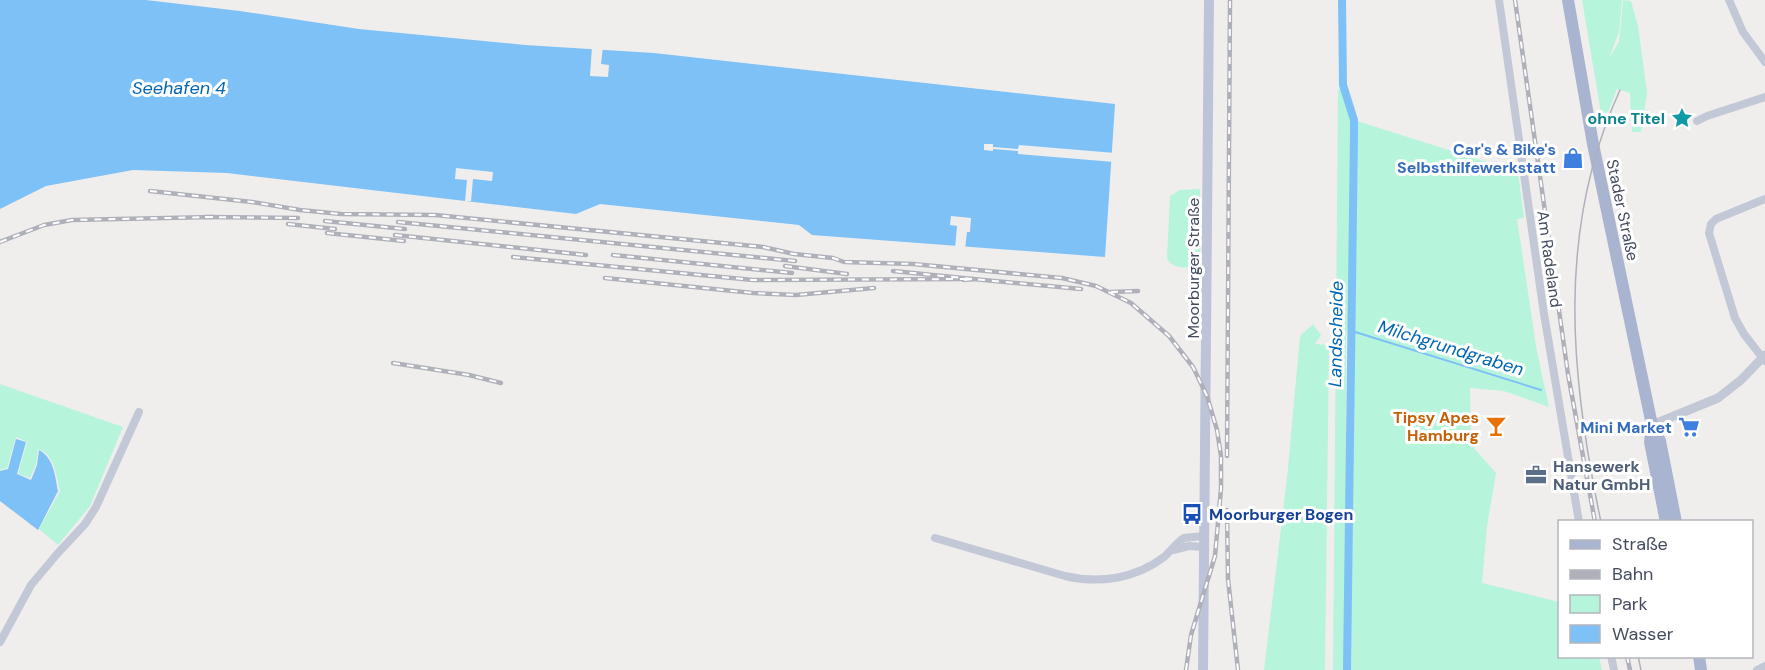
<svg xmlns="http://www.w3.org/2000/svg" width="1765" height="670" viewBox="0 0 1765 670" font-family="'DM Sans',sans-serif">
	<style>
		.green { fill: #b6f4dc; fill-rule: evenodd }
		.water { fill: #7ec1f6 }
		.pier { fill: #f0eeed }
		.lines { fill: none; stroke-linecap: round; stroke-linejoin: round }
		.stream { stroke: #7ec1f6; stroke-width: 2 }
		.canal { stroke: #7ec1f6; stroke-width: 8 }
		.minor { stroke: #c2c8d6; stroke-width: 8 }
		.tertiary { stroke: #c2c8d6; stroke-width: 9 }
		.secondary { stroke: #bdc4d9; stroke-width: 10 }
		.primary { stroke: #a9b4d0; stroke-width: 12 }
		.tram { stroke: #afb0b9; stroke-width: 1.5 }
		.rail-casing { stroke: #afb0b9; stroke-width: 4.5 }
		.rail { stroke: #fff; stroke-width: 2; stroke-dasharray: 7; stroke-linecap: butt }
		.labels { text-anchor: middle; stroke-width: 6; stroke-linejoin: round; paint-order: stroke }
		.culture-label { font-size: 16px; font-weight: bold; fill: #0d838f; stroke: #fff; text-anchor: end }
		.shop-label { font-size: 16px; font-weight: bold; fill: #366cbe; stroke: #fff; text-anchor: end }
		.street-label { font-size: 16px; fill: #434b5d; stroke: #fff }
		.food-label { font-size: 16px; font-weight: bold; fill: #c56008; stroke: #fff; text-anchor: end }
		.service-label { font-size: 16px; font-weight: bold; fill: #4e5e75; stroke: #fff; text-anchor: start }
		.transit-label { font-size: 16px; font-weight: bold; fill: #164399; stroke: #fff; text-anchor: start }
		.water-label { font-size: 18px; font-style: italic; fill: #0065b3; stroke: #fff }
	</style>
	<rect width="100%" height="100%" fill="#f0eeed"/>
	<g class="green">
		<polygon points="1582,0 1622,0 1619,32 1609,58 1619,42 1623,0 1631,1 1638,26 1647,93 1641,132 1632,132 1630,93 1617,89 1608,112 1601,113"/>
		<path d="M 1338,89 L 1341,89 L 1354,120 L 1518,172 L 1524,218 L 1517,219 L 1537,352 L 1549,407 L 1504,391 L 1470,388 L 1471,445 L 1496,473 L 1487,526 L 1482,583 L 1559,602 L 1560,656 L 1599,657 L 1602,670 L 1333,670 ZM 1353,304 L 1354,328 L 1350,647 L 1346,646 L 1346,335 Z"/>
		<path d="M 1200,189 L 1200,266 C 1188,268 1172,270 1167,258 L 1170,196 L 1180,190 Z"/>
		<polygon points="1313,324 1321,335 1315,344 1329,345 1325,670 1264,670 1287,478 1300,336"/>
		<path d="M 0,384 L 123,427 L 90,506 L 58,545 L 39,529 L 60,491 C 56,475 55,455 38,449 L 36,464 L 30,478 L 18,474 L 27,442 L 16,437 L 7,468 L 0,470 Z"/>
	</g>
	<g class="water">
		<polygon points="0,0 146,0 240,11 359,29 525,45 654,53 1115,104 1105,257 812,235 799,225 600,204 576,214 227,173 133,170 46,186 0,209"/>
		<path d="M 16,439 L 26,442 L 17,474 L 31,480 L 37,465 L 39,450 C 54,458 55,476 58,491 L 38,530 L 0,501 L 0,471 L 8,469 Z"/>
	</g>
	<g class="pier">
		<polygon points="592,46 603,47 601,64 609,65 608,77 590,76"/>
		<polygon points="984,144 993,144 993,147 1018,149 1019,145 1115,153 1114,162 1018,154 1018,151 993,149 993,151 984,150"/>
		<polygon points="456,168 493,172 492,181 473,179 471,201 465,201 467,180 455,179"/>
		<polygon points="951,216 971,218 970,232 967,232 965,249 955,249 957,226 950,225"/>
	</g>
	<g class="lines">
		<polyline class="stream" points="1352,331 1541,390"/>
		<polyline class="canal" points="1342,0 1343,85 1354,120 1354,133 1347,670"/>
		<g class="minor">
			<polyline points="1499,0 1544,314 1579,522"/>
			<polyline points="1729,0 1743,32 1765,62"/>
			<polyline points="1697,121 1707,116 1765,97"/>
			<polyline points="1765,199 1716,219 1711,224 1709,233 1735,318 1744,334 1765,361"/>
			<path d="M 935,538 L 1065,576 C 1099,584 1135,579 1164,557 C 1171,551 1176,543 1184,538 L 1203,536"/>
			<polyline points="1173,550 1189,546 1203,547"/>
			<polyline points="0,642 31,585 58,553 85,524 96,507 139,412"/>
			<polyline points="1611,656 1614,670"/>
			<polyline points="1757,670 1765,666"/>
		</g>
		<polyline class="tertiary" points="1652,425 1718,398 1741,380 1765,355"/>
		<polyline class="secondary" points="1203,670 1209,0"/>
		<g class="primary">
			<polyline points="1568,0 1593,144 1652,425 1660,441 1676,522"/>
			<polyline points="1652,426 1650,442 1666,522"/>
			<polyline points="1699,656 1701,670"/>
		</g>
		<g class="tram">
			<path d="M 1601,522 C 1570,376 1556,230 1620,90"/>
			<polyline points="1638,656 1641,670"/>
		</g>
		<defs>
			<g id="rail">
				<polyline points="1515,0 1568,374 1595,522"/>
				<polyline points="150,191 252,202 300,210 341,214 435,215 763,247 794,254 833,258 844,262 913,264 1062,278 1096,286 1131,303 1169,336 1193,367 1207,396 1217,430 1221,456 1221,489 1215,556 1191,635 1186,670"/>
				<polyline points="205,217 298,218"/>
				<polyline points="325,221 405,229"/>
				<polyline points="398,222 795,261"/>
				<polyline points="288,224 335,229"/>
				<polyline points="327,233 404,241"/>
				<polyline points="395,235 586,255"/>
				<polyline points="0,242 44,225 72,220 213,217"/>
				<polyline points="613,255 792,273"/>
				<polyline points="513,257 753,280 973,279 893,271"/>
				<polyline points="785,266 847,274"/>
				<polyline points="605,278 753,293 796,295 874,288"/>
				<polyline points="964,280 973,279 1081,289"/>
				<polyline points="1111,292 1138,291"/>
				<polyline points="393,363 469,375 501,383"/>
				<polyline points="1227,456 1230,0"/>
				<polyline points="1227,510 1228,579 1238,670"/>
				<polyline points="1627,656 1630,670"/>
			</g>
		</defs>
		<use href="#rail" class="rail-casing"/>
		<use href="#rail" class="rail"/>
	</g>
	<defs>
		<symbol id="sight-bare" viewBox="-9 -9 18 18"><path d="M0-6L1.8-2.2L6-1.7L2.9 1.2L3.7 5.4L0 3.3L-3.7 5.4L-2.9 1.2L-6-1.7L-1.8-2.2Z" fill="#0f9aa8" stroke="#fff" stroke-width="2.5" paint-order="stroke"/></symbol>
		<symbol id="shop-bare" viewBox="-9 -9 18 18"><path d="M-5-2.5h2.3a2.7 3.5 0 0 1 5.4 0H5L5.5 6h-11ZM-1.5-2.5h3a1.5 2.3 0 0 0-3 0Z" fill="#3f7fe0" stroke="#fff" stroke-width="2.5" paint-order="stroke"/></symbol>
		<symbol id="bar-bare" viewBox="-9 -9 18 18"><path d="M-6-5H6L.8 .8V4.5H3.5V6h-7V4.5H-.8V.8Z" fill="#e8710a" stroke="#fff" stroke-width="2.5" paint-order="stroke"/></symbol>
		<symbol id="supermarket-bare" viewBox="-9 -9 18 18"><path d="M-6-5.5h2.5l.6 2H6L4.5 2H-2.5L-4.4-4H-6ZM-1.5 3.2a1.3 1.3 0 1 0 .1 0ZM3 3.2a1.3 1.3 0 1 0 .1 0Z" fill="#3f7fe0" stroke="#fff" stroke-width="2.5" paint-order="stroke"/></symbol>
		<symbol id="office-bare" viewBox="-9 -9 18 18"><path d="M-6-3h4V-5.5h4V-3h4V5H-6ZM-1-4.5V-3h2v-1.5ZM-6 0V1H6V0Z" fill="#5c6f8a" stroke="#fff" stroke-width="2.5" paint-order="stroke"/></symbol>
		<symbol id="bus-bare" viewBox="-9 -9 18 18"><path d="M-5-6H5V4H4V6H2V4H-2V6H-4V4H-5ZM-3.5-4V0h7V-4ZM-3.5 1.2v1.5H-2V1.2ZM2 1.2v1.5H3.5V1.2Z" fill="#1a4fb4" stroke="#fff" stroke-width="2.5" paint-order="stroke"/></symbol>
	</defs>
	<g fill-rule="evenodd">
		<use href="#sight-bare" x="1667" y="103" width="30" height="30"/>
		<use href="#shop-bare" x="1558" y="143" width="30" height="30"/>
		<use href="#bar-bare" x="1481" y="411" width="30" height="30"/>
		<use href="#supermarket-bare" x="1674" y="412" width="30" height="30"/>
		<use href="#office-bare" x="1521" y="460" width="30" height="30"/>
		<use href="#bus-bare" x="1177" y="499" width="30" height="30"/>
	</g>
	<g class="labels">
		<g class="culture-label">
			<text x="1665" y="124">ohne Titel</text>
		</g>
		<g class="shop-label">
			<text x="1556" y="155">Car's &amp; Bike's<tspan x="1556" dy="18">Selbsthilfewerkstatt</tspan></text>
			<text x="1672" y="433">Mini Market</text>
		</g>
		<g class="street-label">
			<text transform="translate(1623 210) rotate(78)" y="6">Stader Straße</text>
			<text transform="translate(1550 259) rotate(82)" y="6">Am Radeland</text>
			<text transform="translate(1193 268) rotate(-90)" y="6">Moorburger Straße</text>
		</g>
		<g class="food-label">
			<text x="1479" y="423">Tipsy Apes<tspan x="1479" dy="18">Hamburg</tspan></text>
		</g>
		<g class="service-label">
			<text x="1553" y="472">Hansewerk<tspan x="1553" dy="18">Natur GmbH</tspan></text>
		</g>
		<g class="transit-label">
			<text x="1209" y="520">Moorburger Bogen</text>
		</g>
		<g class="water-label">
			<text x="179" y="94">Seehafen 4</text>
			<text transform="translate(1336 334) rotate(-89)" y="6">Landscheide</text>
			<text transform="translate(1451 348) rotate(17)" y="6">Milchgrundgraben</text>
		</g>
	</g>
	<rect x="1558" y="520" width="195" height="138" fill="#ffffff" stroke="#b4b7be" stroke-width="1.5"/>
	<rect x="1570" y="540" width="30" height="9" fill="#a9b4d0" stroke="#b4b7be" stroke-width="1.5"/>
	<text x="1612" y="550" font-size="18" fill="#434b5d">Straße</text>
	<rect x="1570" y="570" width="30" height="9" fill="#afb0b9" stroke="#b4b7be" stroke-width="1.5"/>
	<text x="1612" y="580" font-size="18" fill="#434b5d">Bahn</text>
	<rect x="1570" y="595" width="30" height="18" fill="#b6f4dc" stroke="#b4b7be" stroke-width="1.5"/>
	<text x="1612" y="610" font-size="18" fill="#434b5d">Park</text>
	<rect x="1570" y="625" width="30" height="18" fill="#7ec1f6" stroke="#b4b7be" stroke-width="1.5"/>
	<text x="1612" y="640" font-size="18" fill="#434b5d">Wasser</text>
</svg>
